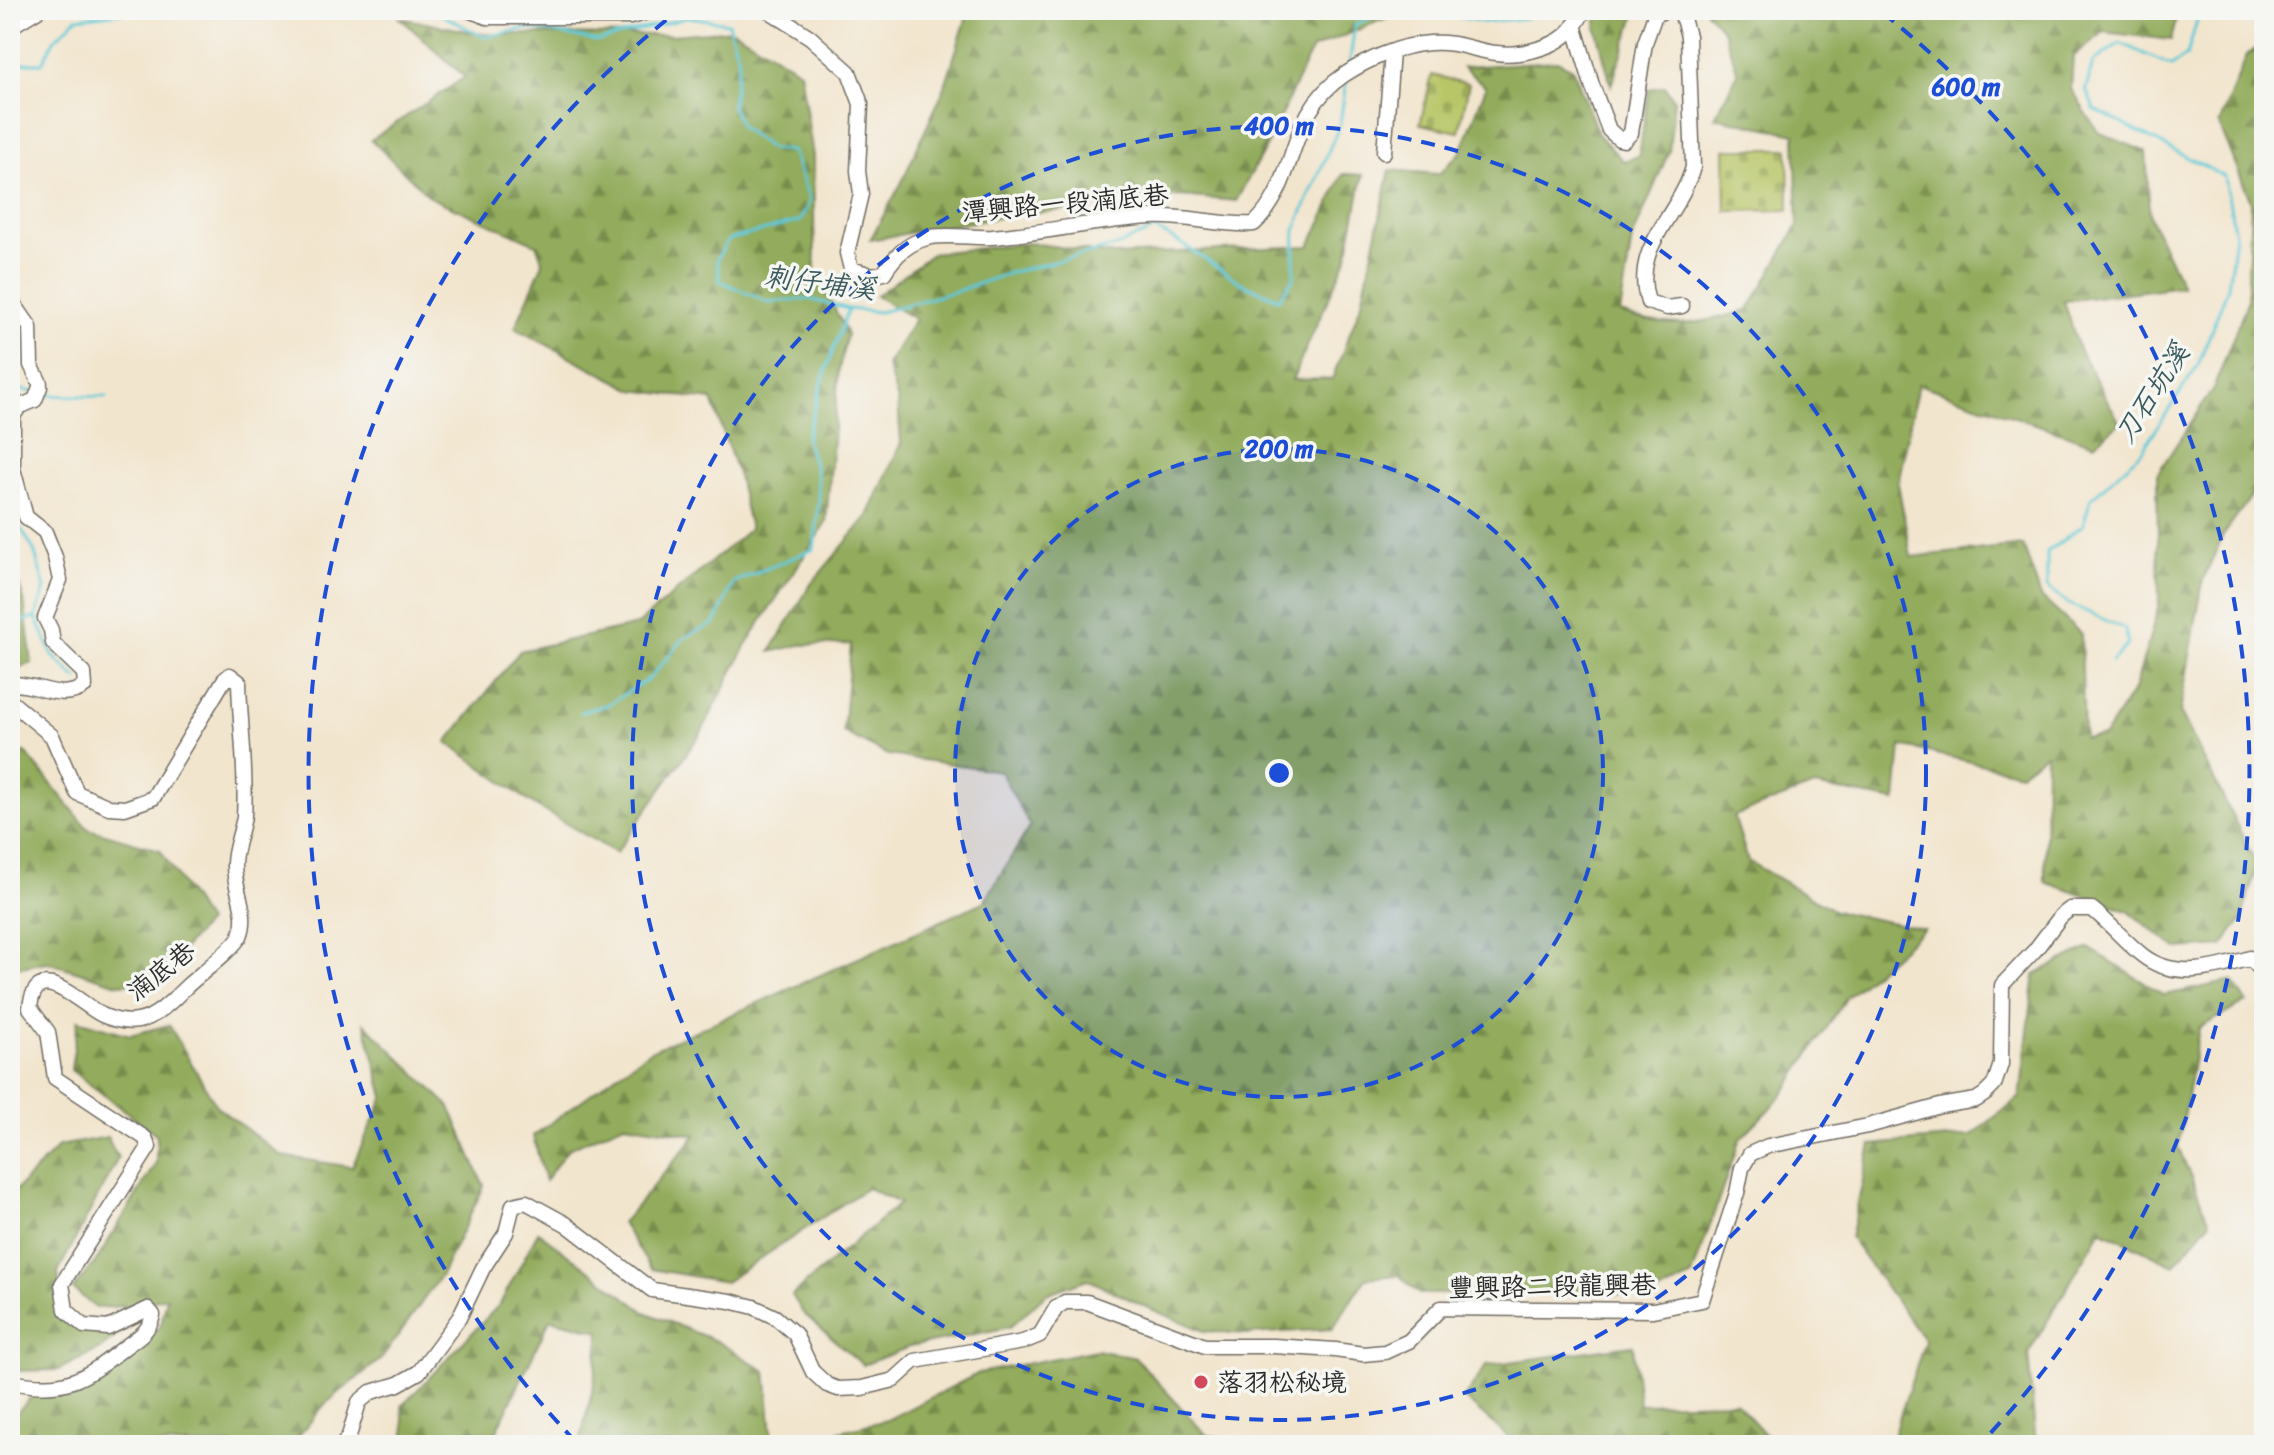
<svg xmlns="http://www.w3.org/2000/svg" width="2274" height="1455" viewBox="0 0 2274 1455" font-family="Sriracha,'LXGW WenKai TC',sans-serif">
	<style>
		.forest { fill: url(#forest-firs); stroke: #5e6b44; stroke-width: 2 }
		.cemetery { fill: url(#cemetery-stones); stroke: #72784a; stroke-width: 2 }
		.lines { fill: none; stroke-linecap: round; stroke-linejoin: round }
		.stream { stroke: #5dc8d6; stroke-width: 3 }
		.minor-casing { stroke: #716c64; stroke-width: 17 }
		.minor { stroke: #fff; stroke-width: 14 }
		.ring { fill: none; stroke: #1d4ed8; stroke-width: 4; stroke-dasharray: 14 10 }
		.poi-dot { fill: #d1495b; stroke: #f6f6f2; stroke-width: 3 }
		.labels { text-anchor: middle; stroke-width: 7; stroke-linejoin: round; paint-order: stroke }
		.street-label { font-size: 26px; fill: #2b2b2b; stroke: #f6f6f2 }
		.poi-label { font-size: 26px; fill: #2b2b2b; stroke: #f6f6f2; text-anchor: start }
		.water-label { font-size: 28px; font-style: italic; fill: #3a5a5e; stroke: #f6f6f2 }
		.centre { fill: #1d4ed8; stroke: #f6f6f2; stroke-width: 4 }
		.ring-label { font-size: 24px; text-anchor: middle; font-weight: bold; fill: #1d4ed8; stroke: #f6f6f2; stroke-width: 7; stroke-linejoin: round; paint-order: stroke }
	</style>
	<defs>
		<pattern id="forest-firs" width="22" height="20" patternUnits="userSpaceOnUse" patternTransform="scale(2)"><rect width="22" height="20" fill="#92ab5c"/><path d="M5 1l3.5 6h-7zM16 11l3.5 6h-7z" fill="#778b4c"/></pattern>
		<pattern id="cemetery-stones" width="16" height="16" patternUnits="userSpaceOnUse" patternTransform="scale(2)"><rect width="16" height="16" fill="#b8c668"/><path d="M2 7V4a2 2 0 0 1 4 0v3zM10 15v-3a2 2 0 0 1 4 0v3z" fill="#9eaa5a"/></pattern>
	</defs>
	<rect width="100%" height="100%" fill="#f6f6f2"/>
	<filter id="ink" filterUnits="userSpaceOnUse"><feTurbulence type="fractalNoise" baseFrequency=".0125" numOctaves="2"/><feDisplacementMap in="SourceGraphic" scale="16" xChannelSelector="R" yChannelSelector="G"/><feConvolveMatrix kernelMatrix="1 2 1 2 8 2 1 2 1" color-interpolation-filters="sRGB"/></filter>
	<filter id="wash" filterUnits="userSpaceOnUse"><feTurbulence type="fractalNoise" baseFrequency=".006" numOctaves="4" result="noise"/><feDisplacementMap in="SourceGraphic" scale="32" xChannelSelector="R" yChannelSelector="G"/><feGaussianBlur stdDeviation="1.8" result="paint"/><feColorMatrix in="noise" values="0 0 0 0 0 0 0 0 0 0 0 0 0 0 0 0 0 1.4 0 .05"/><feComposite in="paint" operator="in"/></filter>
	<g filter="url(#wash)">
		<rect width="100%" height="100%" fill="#f2e5ce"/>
		<g class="forest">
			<polygon points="969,10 1405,10 1312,49 1267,145 1236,201 1181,196 1001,217 870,240 901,184 944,89"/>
			<polygon points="1599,10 1637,10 1611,85 1596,27"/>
			<path d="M 1705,10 L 1937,10 L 1968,16 L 1983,10 L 2179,10 L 2171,40 L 2104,32 L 2073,56 L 2071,89 L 2098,132 L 2146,152 L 2150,217 L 2182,286 L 2064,301 L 2079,349 L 2120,423 L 2094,444 L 1918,384 L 1898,483 L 1911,557 L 2023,545 L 2041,597 L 2081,634 L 2084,738 L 2104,736 L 2135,688 L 2159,605 L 2157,474 L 2214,387 L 2247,302 L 2251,202 L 2219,124 L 2247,55 L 2264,43 L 2264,94 L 2258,133 L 2264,154 L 2264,378 L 2255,491 L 2223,535 L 2203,580 L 2180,712 L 2257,865 L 2241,921 L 2222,946 L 2177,949 L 2128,911 L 2045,882 L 2046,753 L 2020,773 L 1901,746 L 1896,801 L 1814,786 L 1734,816 L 1748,861 L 1835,911 L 1924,929 L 1847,997 L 1782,1096 L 1740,1139 L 1692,1276 L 1657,1294 L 1419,1294 L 1399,1275 L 1366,1278 L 1332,1329 L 1249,1334 L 1204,1331 L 1146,1307 L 1087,1279 L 1046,1294 L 1010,1327 L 909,1347 L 863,1365 L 803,1313 L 792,1295 L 900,1203 L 867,1188 L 725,1282 L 651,1269 L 622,1223 L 696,1135 L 624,1124 L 568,1149 L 545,1181 L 533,1136 L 648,1052 L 984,902 L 1030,826 L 1000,771 L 888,755 L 843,732 L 851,644 L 800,645 L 770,652 L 811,584 L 868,516 L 901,443 L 898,401 L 887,365 L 915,319 L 876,296 L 933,253 L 1031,243 L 1114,255 L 1310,246 L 1343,174 L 1363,175 L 1347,257 L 1292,380 L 1332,379 L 1362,302 L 1390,170 L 1439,174 L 1461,152 L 1486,87 L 1463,67 L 1557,61 L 1573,69 L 1598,134 L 1623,161 L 1639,156 L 1649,89 L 1665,86 L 1674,100 L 1669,151 L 1632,239 L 1620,313 C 1670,331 1700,324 1749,310 L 1798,225 L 1795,134 L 1715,117 L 1738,73 L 1723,30 Z"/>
			<polygon points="400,18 483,34 672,35 733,30 800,71 813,156 815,269 847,334 839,369 826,523 749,640 701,733 616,853 534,805 447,742 520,651 637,625 750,529 737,472 712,400 633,390 515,328 543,263 536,244 431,198 371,140 465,77"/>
			<polygon points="10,557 24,600 32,663 10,671"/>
			<polygon points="25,752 88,829 160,850 207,922 155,982 118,984 47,962 10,969 10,759"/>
			<polygon points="2089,948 2164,995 2233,981 2247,1002 2199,1028 2178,1147 2210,1222 2174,1265 2101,1230 2028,1354 2036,1445 1890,1445 1925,1341 1850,1238 1871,1145 1971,1136 2020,1097 2035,974"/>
			<polygon points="78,1020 130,1035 169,1025 217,1107 282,1156 352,1167 384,1097 365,1024 450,1107 484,1186 441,1275 382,1358 324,1405 291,1445 10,1445 10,1420 32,1396 78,1397 119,1367 161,1325 167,1297 129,1306 96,1308 73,1289 97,1260 156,1163 157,1135 71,1070"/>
			<polygon points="107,1137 118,1158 58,1272 62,1311 82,1330 132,1324 100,1349 58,1370 10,1371 10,1196 59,1146"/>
			<polygon points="538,1232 645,1312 716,1341 766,1371 772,1434 761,1445 579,1445 594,1384 600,1331 550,1319 490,1445 406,1445 402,1406 500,1304"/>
			<polygon points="1633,1345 1639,1404 1736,1402 1775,1445 1517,1445 1464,1398 1487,1365"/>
			<polygon points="1096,1350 1136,1358 1206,1435 1264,1445 822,1445 823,1435 887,1420 979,1373"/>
		</g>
		<g class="cemetery">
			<polygon points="1432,75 1469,84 1459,132 1420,124"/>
			<polygon points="1725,149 1788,149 1789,210 1726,211"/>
		</g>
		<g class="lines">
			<g class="stream">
				<polyline points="433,10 484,37 529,28 598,41 689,17 728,23 739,60 732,106 741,127 771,149 792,151 810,201 800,221 728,240 717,259 720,281 768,302 809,299 848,309 880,312 957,291 1012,272 1114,247 1155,229 1182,244 1241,283 1278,299 1294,278 1295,230 1340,124 1346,82"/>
				<polyline points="1399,10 1439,13 1483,22 1527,18 1532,10"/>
				<polyline points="10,63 42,63 54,40 77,18 146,10"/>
				<polyline points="1349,66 1355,25 1388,10"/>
				<polyline points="10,386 32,392"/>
				<polyline points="43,395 107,397"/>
				<polyline points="10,511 34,550 45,588 36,617 10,625"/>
				<polyline points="36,617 53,656 77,679"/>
				<polyline points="2112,661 2128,644 2125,629 2067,603 2047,587 2047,552 2083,525 2091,499 2142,451 2198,365 2228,287 2235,235 2225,177 2094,109 2086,89 2093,62 2120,43 2172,66 2187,55 2200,10"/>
				<polyline points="581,712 607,705 649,679 684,638 715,623 734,582 814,549 819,502 817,474 806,438 826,369 848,310"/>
			</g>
		</g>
	</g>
	<g filter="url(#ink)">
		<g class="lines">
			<defs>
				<g id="minor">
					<polyline points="468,10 487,17 630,17 654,10"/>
					<path d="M 768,10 L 810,37 L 849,72 L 861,104 L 858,171 L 861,194 L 847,253 L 851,269 L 871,275 L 884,273 C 895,255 910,241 931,237 C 951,234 973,238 992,237 C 1045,233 1098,220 1151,217 C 1186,215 1219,226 1254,224 C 1300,181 1284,115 1344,75 C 1368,59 1401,45 1430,43 C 1458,41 1471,50 1496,53 C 1517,56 1550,49 1566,35 C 1573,29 1580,18 1584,10"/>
					<path d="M 1672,10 L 1681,12 L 1688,36 L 1693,167 C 1680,215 1630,247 1648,302 L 1667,308 L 1682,306"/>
					<polyline points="1574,25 1592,85 1609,130 1619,139 1624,140 1631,133 1645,43 1655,15 1666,10"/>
					<polyline points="10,27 38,10"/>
					<polyline points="1384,152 1392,53"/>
					<polyline points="10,298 30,327 31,365 40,383"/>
					<path d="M 10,684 C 36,682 61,703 85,686 L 84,673 L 53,643 L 51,630 L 45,618 L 60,580 L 55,557 L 45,532 L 26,517 L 13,469 L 13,416 L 19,407 L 35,400 L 40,387"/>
					<path d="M 10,701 L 52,736 L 77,793 L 109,807 L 125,808 L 153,798 L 224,680 L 230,675 L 239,682 C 240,726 247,772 244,816 C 242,832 234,848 234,864 C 233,888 250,912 240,936 C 235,947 198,976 187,986 C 174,999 156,1018 138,1021 C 126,1023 113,1020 102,1015 C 80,1004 35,956 30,1008 L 48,1032 L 55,1078 L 145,1138 L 149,1147 L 62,1284 L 66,1310 L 84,1326 L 108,1328 L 148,1309 L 153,1315 C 150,1331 137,1338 125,1347 C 82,1381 66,1392 10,1382"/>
					<path d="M 343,1445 L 349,1436 L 359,1402 L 371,1392 L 398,1384 L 419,1372 L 459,1318 L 483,1268 L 506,1233 L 513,1205 L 526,1202 L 566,1224 L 652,1290 L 730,1301 L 754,1307 L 775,1317 L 795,1334 L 813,1372 L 827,1385 L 838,1389 L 862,1388 L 894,1380 L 915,1361 L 1023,1342 L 1040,1335 L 1056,1308 L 1065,1302 L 1087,1302 L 1205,1346 L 1274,1346 L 1335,1350 L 1363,1354 L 1385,1352 L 1409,1341 L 1441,1308 L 1653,1310 L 1702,1300 L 1737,1193 L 1742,1168 L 1750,1154 L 1768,1146 L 1868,1126 L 1940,1106 L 1976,1100 L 1985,1094 L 1994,1085 L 2001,1064 L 2002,985 L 2035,950 L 2061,916 L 2070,909 L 2092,909 C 2110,923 2124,941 2142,955 C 2173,980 2215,969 2250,958 L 2264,973"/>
				</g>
			</defs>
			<use href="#minor" class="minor-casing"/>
			<use href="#minor" class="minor"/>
		</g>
	</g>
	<circle cx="1279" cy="773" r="324" fill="#1d4ed8" fill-opacity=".12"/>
	<g class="ring">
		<circle cx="1279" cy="773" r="324"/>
		<circle cx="1279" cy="773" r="647"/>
		<path d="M575 1441A971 971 0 0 1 675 13M1883 13A971 971 0 0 1 1983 1441"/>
	</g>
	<circle class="poi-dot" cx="1201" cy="1382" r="8"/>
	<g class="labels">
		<g class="street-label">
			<text transform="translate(1065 203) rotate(-5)" y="9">潭興路一段湳底巷</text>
			<text transform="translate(161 971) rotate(-38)" y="9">湳底巷</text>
			<text transform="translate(1552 1286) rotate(-1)" y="9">豐興路二段龍興巷</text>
		</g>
		<g class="poi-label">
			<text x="1217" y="1391">落羽松秘境</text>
		</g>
		<g class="water-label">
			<text transform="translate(820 282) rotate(7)" y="10">刺仔埔溪</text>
			<text transform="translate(2151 393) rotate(-57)" y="10">刀石坑溪</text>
		</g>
	</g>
	<circle cx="1279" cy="773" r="12" class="centre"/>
	<g class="ring-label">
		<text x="1966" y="95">600 m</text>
		<text x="1279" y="134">400 m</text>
		<text x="1279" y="457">200 m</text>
	</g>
	<rect width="2274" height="1455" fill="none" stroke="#f6f6f2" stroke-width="40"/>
</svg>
